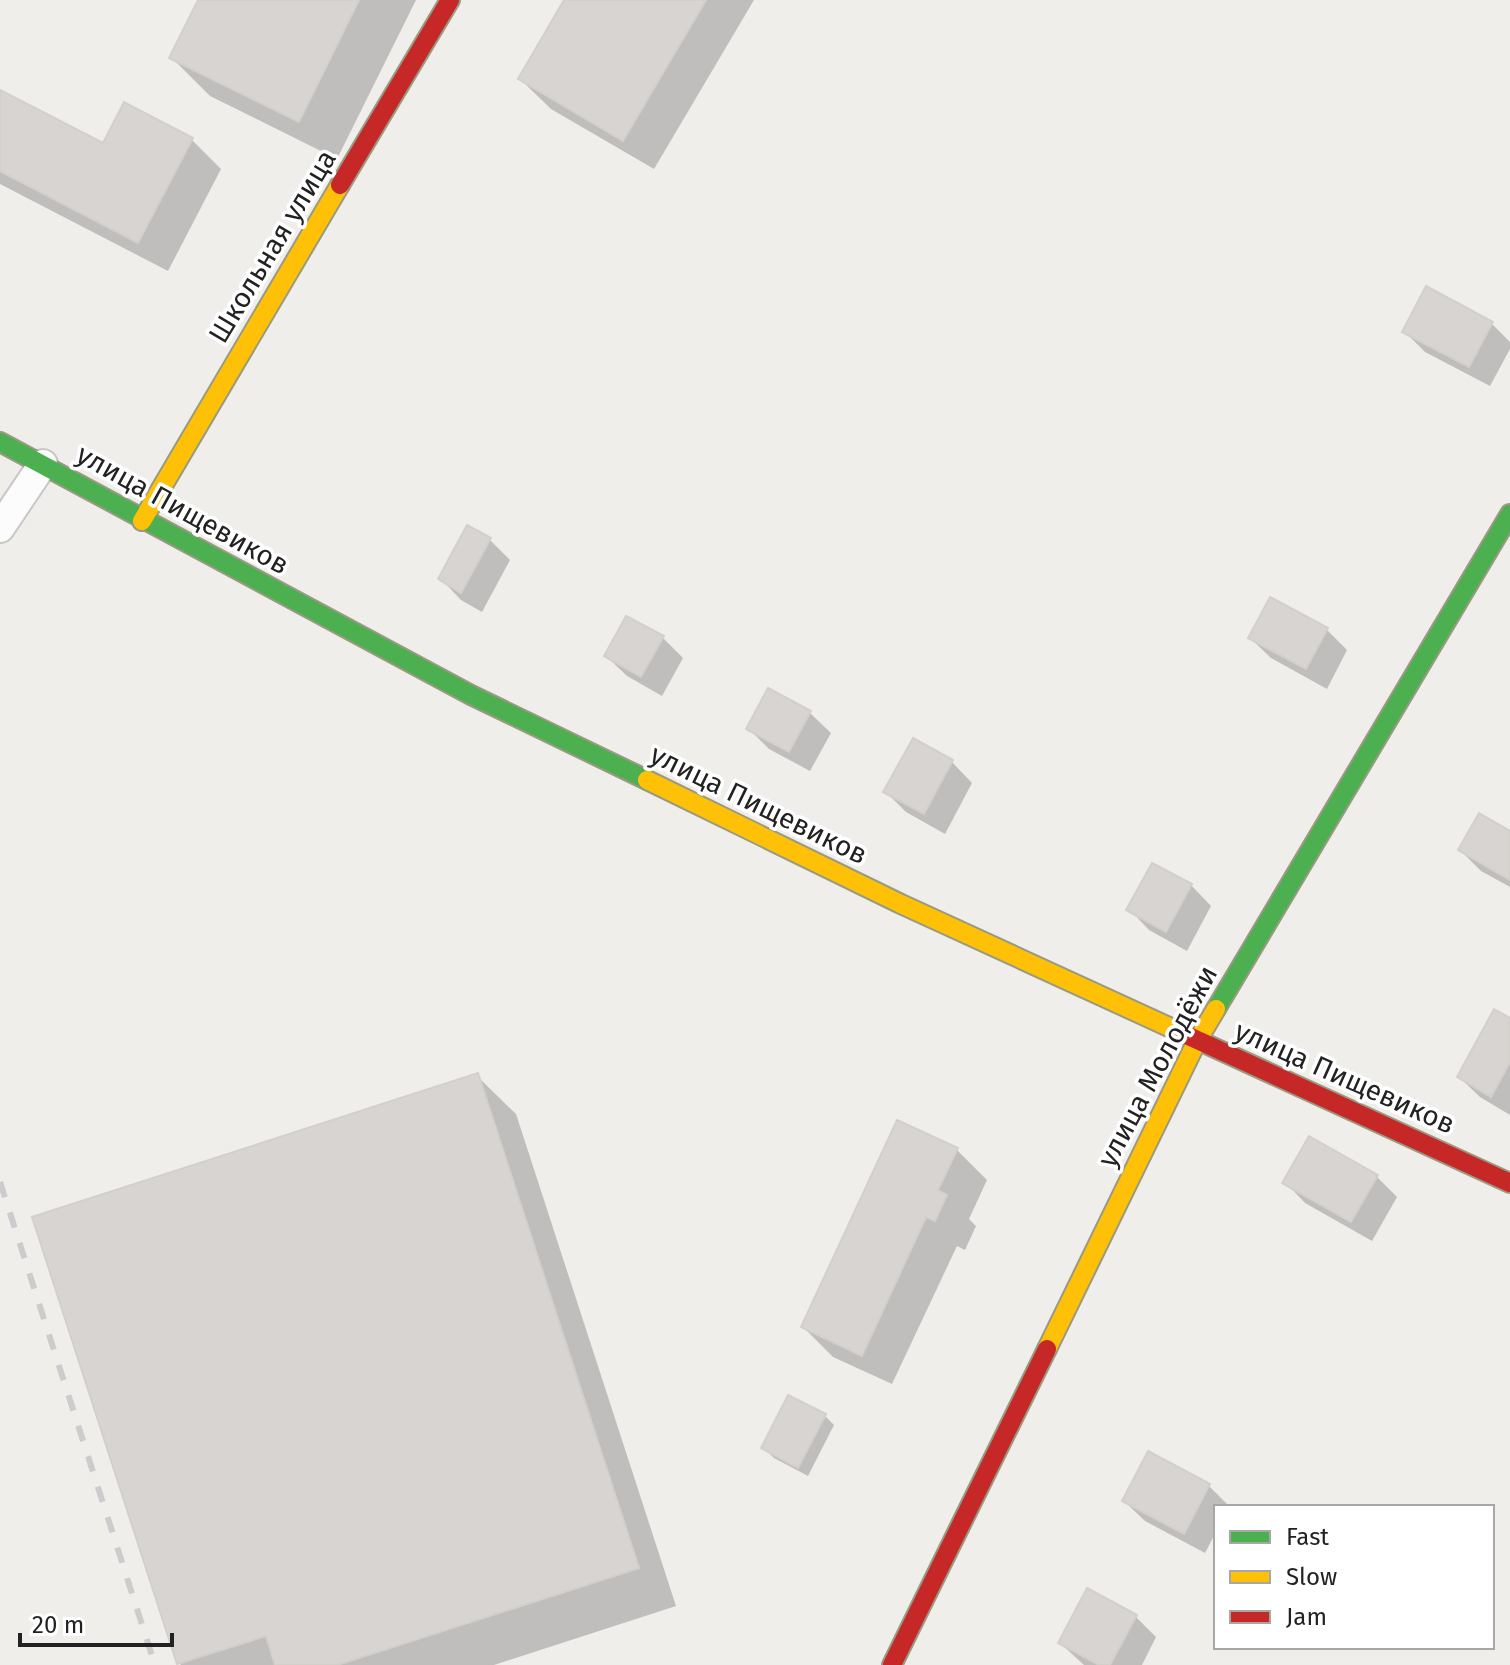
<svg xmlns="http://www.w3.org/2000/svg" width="1510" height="1665" viewBox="0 0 1510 1665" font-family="'Fira Sans',sans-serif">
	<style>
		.shadow { fill: #0003 }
		.building { fill: #d7d4d2; stroke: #d3d0cc; stroke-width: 2 }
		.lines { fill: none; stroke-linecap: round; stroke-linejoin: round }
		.lane-casing { stroke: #c9c8c7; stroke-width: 32 }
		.fast-casing { stroke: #999a82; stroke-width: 22 }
		.slow-casing { stroke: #999a82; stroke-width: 22 }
		.jam-casing { stroke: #999a82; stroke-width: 22 }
		.lane { stroke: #fdfcfc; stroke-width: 28 }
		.fast { stroke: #4caf50; stroke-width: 18 }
		.slow { stroke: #ffc107; stroke-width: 18 }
		.jam { stroke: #c62828; stroke-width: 18 }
		.rail { stroke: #ccc; stroke-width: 6; stroke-dasharray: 16 16; stroke-linecap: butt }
		.labels { text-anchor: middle; stroke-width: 7; stroke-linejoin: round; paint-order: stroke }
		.street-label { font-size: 28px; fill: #222; stroke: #fff }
	</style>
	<rect width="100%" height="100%" fill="#f0eeeb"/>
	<g class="shadow">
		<polygon points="200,0 416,0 337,159 210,96 172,58"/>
		<polygon points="567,0 754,0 654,169 551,109 520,79"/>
		<polygon points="0,92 104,146 191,139 221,169 168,271 0,184"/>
		<polygon points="1427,289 1492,324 1510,342 1510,349 1490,386 1425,352 1404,331"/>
		<polygon points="490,540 510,560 482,612 461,600 441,579"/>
		<polygon points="1327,630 1347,650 1327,689 1271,658 1250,638"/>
		<polygon points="662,637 683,658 662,696 627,676 606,656"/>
		<polygon points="810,713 831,733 810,771 769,749 749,729"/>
		<polygon points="952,762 972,783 945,834 906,812 886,792"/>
		<polygon points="1510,833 1510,887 1481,871 1460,850"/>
		<polygon points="1191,885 1211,906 1187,951 1149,930 1129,909"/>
		<polygon points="1510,1021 1510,1115 1480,1097 1459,1077"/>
		<polygon points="477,1076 516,1114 676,1606 494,1665 181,1665 179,1663"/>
		<polygon points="957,1150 987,1180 969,1219 976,1226 965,1250 957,1246 892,1384 833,1357 803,1327"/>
		<polygon points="1377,1177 1397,1197 1372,1241 1305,1203 1285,1182"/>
		<polygon points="824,1415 834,1425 808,1476 774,1458 764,1448"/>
		<polygon points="1149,1454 1209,1486 1230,1507 1216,1507 1216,1532 1205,1553 1145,1521 1124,1501"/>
		<polygon points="1136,1617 1156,1637 1142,1665 1084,1665 1060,1643"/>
	</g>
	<g class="building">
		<polygon points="198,0 359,0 299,122 169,58"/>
		<polygon points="564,0 706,0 623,141 518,79"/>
		<polygon points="0,90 103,143 124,102 193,138 138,243 0,171"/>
		<polygon points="1426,286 1493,322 1469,367 1402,332"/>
		<polygon points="467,525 491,538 461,593 438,579"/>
		<polygon points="1270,597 1328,628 1306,669 1248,638"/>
		<polygon points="626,616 664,636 641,677 604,656"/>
		<polygon points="768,688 811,711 789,752 746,729"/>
		<polygon points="913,738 953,760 924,814 883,792"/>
		<polygon points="1479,813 1510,831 1510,880 1458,850"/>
		<polygon points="1152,863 1192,884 1166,932 1126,910"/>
		<polygon points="1494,1009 1510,1018 1510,1062 1491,1097 1457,1077"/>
		<polygon points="478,1073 639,1568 337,1665 275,1665 266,1636 177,1664 32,1217"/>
		<polygon points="897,1120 958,1148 938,1190 947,1195 935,1221 926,1217 862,1356 801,1327"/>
		<polygon points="1309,1136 1378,1175 1351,1222 1282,1183"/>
		<polygon points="788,1395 826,1414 798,1468 761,1448"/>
		<polygon points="1148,1451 1210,1484 1184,1534 1122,1501"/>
		<polygon points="1087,1588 1137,1615 1110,1665 1099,1665 1058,1643"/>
	</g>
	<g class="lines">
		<defs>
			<polyline id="lane" points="0,528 43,464"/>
			<g id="fast">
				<polyline points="0,442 471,695 647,780"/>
				<polyline points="1216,1009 1510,514"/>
			</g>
			<g id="slow">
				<polyline points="142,521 340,185"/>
				<polyline points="647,780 901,904 1182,1033"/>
				<polyline points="1047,1349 1197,1041 1216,1009"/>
			</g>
			<g id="jam">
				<polyline points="340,185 450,0"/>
				<polyline points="1182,1033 1510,1183"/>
				<polyline points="892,1665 1047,1349"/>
			</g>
		</defs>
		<use href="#lane" class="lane-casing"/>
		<use href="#fast" class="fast-casing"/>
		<use href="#slow" class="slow-casing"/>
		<use href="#jam" class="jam-casing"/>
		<use href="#lane" class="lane"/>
		<use href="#fast" class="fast"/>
		<use href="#slow" class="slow"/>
		<use href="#jam" class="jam"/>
		<polyline class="rail" points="0,1182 155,1665"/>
	</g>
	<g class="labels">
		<g class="street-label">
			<text transform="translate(272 246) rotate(-59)" y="10">Школьная улица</text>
			<text transform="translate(183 509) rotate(29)" y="10">улица Пищевиков</text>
			<text transform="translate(759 804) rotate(26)" y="10">улица Пищевиков</text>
			<text transform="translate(1157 1066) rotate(-62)" y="10">улица Молодёжи</text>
			<text transform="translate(1345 1077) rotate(24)" y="10">улица Пищевиков</text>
		</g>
	</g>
	<rect x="1214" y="1505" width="280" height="144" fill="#ffffff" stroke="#a7a7a7" stroke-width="2"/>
	<rect x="1230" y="1531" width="40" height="12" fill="#4caf50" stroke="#a7a7a7" stroke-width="2"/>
	<text x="1286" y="1545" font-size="24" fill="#222222">Fast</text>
	<rect x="1230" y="1571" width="40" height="12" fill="#ffc107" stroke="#a7a7a7" stroke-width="2"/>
	<text x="1286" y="1585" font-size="24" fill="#222222">Slow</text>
	<rect x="1230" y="1611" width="40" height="12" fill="#c62828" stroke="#a7a7a7" stroke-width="2"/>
	<text x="1286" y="1625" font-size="24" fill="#222222">Jam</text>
	<path d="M20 1633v12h152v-12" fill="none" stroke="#222222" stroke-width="4"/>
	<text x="32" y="1633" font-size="24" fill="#222222" stroke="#ffffff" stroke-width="6" paint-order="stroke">20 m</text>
</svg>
